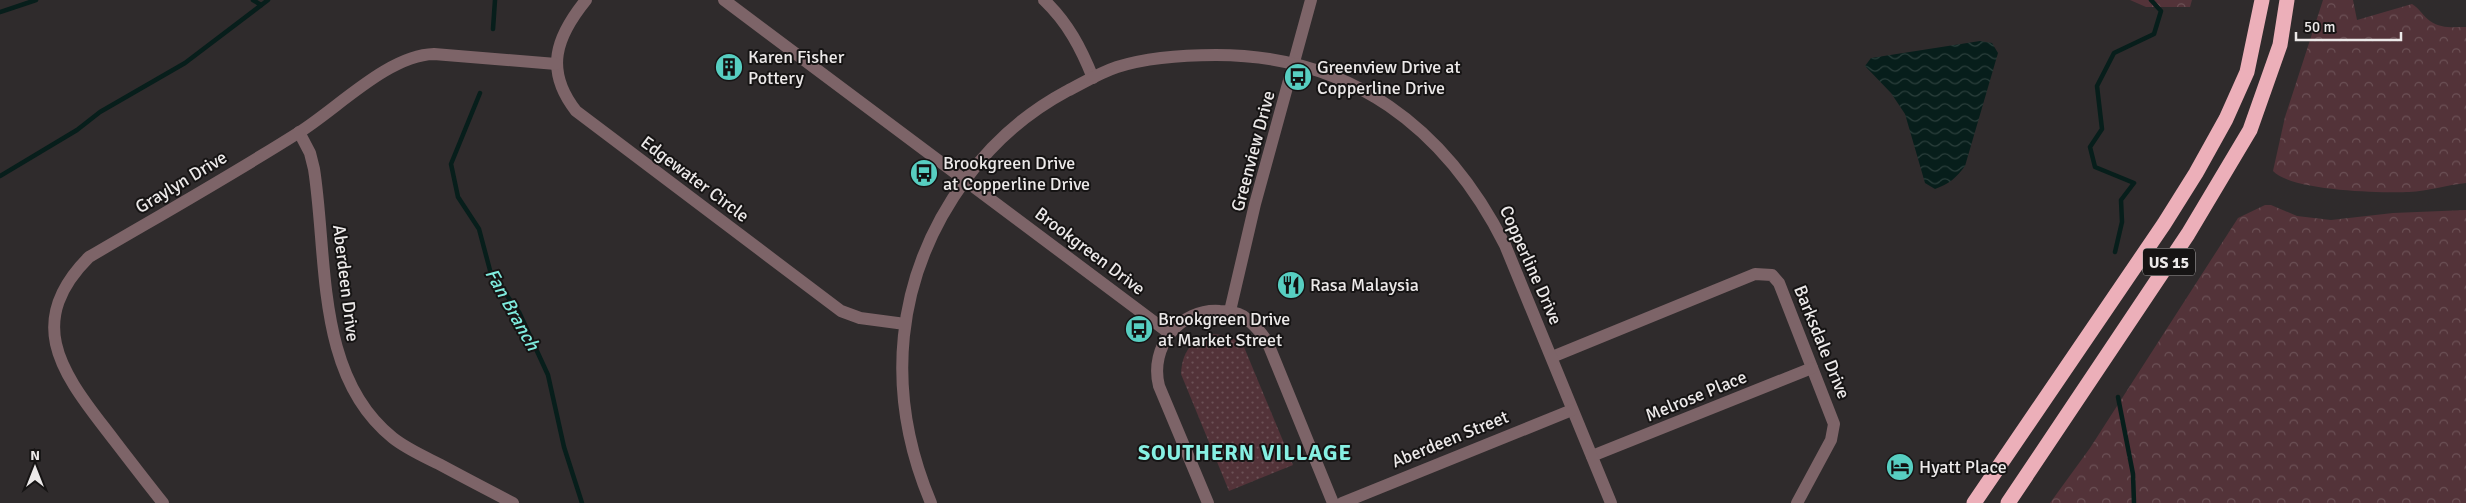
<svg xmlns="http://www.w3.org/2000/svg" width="2466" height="503" viewBox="0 0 2466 503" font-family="Signika,sans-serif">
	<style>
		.grass { fill: url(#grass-dots) }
		.forest { fill: url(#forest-crowns) }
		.water { fill: url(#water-waves) }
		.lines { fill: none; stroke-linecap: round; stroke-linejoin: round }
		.stream { stroke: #071e1b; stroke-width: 4.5 }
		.street { stroke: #7d6468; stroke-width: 12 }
		.highway { stroke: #ecafb9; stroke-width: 15 }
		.labels { text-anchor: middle; stroke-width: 4; stroke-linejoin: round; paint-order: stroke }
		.shield { fill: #161414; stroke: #aca9a9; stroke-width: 1 }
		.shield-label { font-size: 16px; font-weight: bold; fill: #ece9e9 }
		.poi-label { font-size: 18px; fill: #ece9e9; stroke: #161414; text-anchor: start }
		.street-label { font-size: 18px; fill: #ece9e9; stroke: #161414 }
		.water-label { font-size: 19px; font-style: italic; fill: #7febde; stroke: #161414 }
		.district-label { font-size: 22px; font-weight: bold; letter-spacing: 1px; fill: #87f0e3; stroke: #161414 }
	</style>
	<defs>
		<pattern id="grass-dots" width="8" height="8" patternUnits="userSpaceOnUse" patternTransform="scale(1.25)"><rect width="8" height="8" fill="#533339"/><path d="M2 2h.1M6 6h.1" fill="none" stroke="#6c5156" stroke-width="1.8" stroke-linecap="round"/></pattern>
		<pattern id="forest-crowns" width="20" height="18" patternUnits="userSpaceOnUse" patternTransform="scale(1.25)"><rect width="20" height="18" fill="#533339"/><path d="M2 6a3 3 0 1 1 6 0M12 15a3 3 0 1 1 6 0" fill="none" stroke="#6c5156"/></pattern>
		<pattern id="water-waves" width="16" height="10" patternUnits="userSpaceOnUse" patternTransform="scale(1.25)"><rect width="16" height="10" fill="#071e1b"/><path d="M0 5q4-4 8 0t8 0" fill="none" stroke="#2b3f3c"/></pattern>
	</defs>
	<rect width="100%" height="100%" fill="#2f2b2c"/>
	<path class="grass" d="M 1213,334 L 1230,336 L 1244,347 L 1293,465 L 1229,491 L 1181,374 C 1182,352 1191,340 1213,334 Z"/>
	<g class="forest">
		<polygon points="2130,0 2192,0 2190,7 2146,7"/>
		<path d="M 2323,0 L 2353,0 L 2357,20 L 2412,4 C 2420,9 2423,16 2430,21 C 2441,29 2454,27 2466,27 L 2466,183 C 2447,185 2428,191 2409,192 C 2380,193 2292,191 2273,171 L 2285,117 Z"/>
		<polygon points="2265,205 2271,205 2297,216 2331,220 2393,213 2466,210 2466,503 2050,503 2090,448 2238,218"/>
	</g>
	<path class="water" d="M 1980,41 L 1992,43 L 1998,53 L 1965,166 C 1956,178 1949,184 1935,189 L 1925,183 L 1905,114 L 1891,93 L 1865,66 L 1871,58 Z"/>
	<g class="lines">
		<g class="stream">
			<polyline points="253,0 261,5"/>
			<polyline points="0,12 36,0"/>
			<polyline points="493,29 495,0"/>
			<polyline points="480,93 451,164 458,197 479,229 491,274 519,312 548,375 564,447 582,503"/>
			<polyline points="0,176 77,130 100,112 185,63 268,0"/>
			<polyline points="2115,252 2122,222 2121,200 2134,183 2095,167 2090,147 2102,129 2097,86 2114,53 2154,34 2161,11 2151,0"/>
			<polyline points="2118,397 2133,474 2134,503"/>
		</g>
		<g class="street">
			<path d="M 586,0 C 556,37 544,70 576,111 L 841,311 L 860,318 L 905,324"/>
			<polyline points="724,0 1169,333"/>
			<path d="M 1044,0 C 1068,23 1081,48 1093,78"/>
			<path d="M 299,132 L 310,153 L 314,169 C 328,259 315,376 393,438 C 407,449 423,456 439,464 C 463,477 488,490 513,503"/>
			<polyline points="1230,311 1255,204 1311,0"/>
			<polyline points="1552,357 1755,274 1772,275 1779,283 1834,424 1831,440 1797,503"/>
			<polyline points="1592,456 1812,368"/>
			<path d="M 163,503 C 143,478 124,453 104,427 C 59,369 26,320 89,257 C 159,216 230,176 298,133 C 337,109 388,55 434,54 L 556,64"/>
			<path d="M 931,503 C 884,392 894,277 966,179 C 993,142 1026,113 1067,91 C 1083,83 1099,73 1117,67 C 1149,57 1182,55 1216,55 C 1351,55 1446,128 1505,245 L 1611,503"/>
			<path d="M 1208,503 L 1159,386 C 1149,347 1180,308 1220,311 C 1228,311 1236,312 1243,316 C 1253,323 1260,331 1267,341 L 1333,503"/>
			<polyline points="1342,503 1572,410"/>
		</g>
		<g class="highway">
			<polyline points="1974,503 2164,224 2196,173 2226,119 2247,72 2262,0"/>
			<polyline points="2008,503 2188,234 2250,130 2280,45 2287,0"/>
		</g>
	</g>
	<defs>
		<symbol id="building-disc" viewBox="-11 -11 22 22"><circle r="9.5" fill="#57cec1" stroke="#161414"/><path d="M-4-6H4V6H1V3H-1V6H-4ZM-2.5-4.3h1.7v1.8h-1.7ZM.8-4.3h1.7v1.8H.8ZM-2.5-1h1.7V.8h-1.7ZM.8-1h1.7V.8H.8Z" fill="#111"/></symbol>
		<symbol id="bus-disc" viewBox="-11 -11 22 22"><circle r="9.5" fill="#57cec1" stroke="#161414"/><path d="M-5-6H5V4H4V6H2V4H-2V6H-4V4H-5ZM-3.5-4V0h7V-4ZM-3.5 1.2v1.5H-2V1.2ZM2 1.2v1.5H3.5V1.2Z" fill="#111"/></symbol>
		<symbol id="restaurant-disc" viewBox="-11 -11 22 22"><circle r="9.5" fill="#57cec1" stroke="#161414"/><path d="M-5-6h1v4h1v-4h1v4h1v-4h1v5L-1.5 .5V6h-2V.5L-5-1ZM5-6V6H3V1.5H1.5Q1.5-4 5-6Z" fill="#111"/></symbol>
		<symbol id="hotel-disc" viewBox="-11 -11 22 22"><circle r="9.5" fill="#57cec1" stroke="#161414"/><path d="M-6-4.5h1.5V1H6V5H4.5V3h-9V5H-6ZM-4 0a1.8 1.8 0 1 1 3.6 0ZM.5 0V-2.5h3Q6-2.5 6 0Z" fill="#111"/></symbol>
	</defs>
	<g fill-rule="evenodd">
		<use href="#building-disc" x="713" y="51" width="32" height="32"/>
		<use href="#bus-disc" x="1282" y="61" width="32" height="32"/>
		<use href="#bus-disc" x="908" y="157" width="32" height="32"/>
		<use href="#restaurant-disc" x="1275" y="269" width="32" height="32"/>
		<use href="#bus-disc" x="1123" y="313" width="32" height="32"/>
		<use href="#hotel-disc" x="1884" y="451" width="32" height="32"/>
	</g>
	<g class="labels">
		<rect class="shield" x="2143" y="248.5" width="52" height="27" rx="4"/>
		<g class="shield-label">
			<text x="2169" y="268">US 15</text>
		</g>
		<g class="poi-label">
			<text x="748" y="63">Karen Fisher<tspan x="748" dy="21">Pottery</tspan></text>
			<text x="1317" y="73">Greenview Drive at<tspan x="1317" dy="21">Copperline Drive</tspan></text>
			<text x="943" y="169">Brookgreen Drive<tspan x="943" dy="21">at Copperline Drive</tspan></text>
			<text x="1310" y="291">Rasa Malaysia</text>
			<text x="1158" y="325">Brookgreen Drive<tspan x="1158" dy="21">at Market Street</tspan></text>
			<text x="1919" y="473">Hyatt Place</text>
		</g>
		<g class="street-label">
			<text transform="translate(1253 151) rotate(-75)" y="6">Greenview Drive</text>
			<text transform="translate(695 179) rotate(37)" y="6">Edgewater Circle</text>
			<text transform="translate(181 182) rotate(-31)" y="6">Graylyn Drive</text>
			<text transform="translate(1090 251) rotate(37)" y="6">Brookgreen Drive</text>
			<text transform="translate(1531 265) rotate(66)" y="6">Copperline Drive</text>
			<text transform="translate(346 283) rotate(83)" y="6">Aberdeen Drive</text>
			<text transform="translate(1822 342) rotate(68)" y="6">Barksdale Drive</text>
			<text transform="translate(1696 396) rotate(-22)" y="6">Melrose Place</text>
			<text transform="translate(1450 439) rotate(-22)" y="6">Aberdeen Street</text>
		</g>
		<g class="water-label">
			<text transform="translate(513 309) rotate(61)" y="7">Fan Branch</text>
		</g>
		<g class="district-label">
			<text x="1245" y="460">SOUTHERN VILLAGE</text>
		</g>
	</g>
	<g transform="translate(35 468)" stroke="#161414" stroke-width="4" paint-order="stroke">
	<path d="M0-4L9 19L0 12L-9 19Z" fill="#ece9e9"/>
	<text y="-8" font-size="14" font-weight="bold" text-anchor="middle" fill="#ece9e9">N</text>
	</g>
	<path d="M2296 32v8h105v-8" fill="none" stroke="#ece9e9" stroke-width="2.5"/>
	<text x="2304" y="32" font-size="15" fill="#ece9e9" stroke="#161414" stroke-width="4" paint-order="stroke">50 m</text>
</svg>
